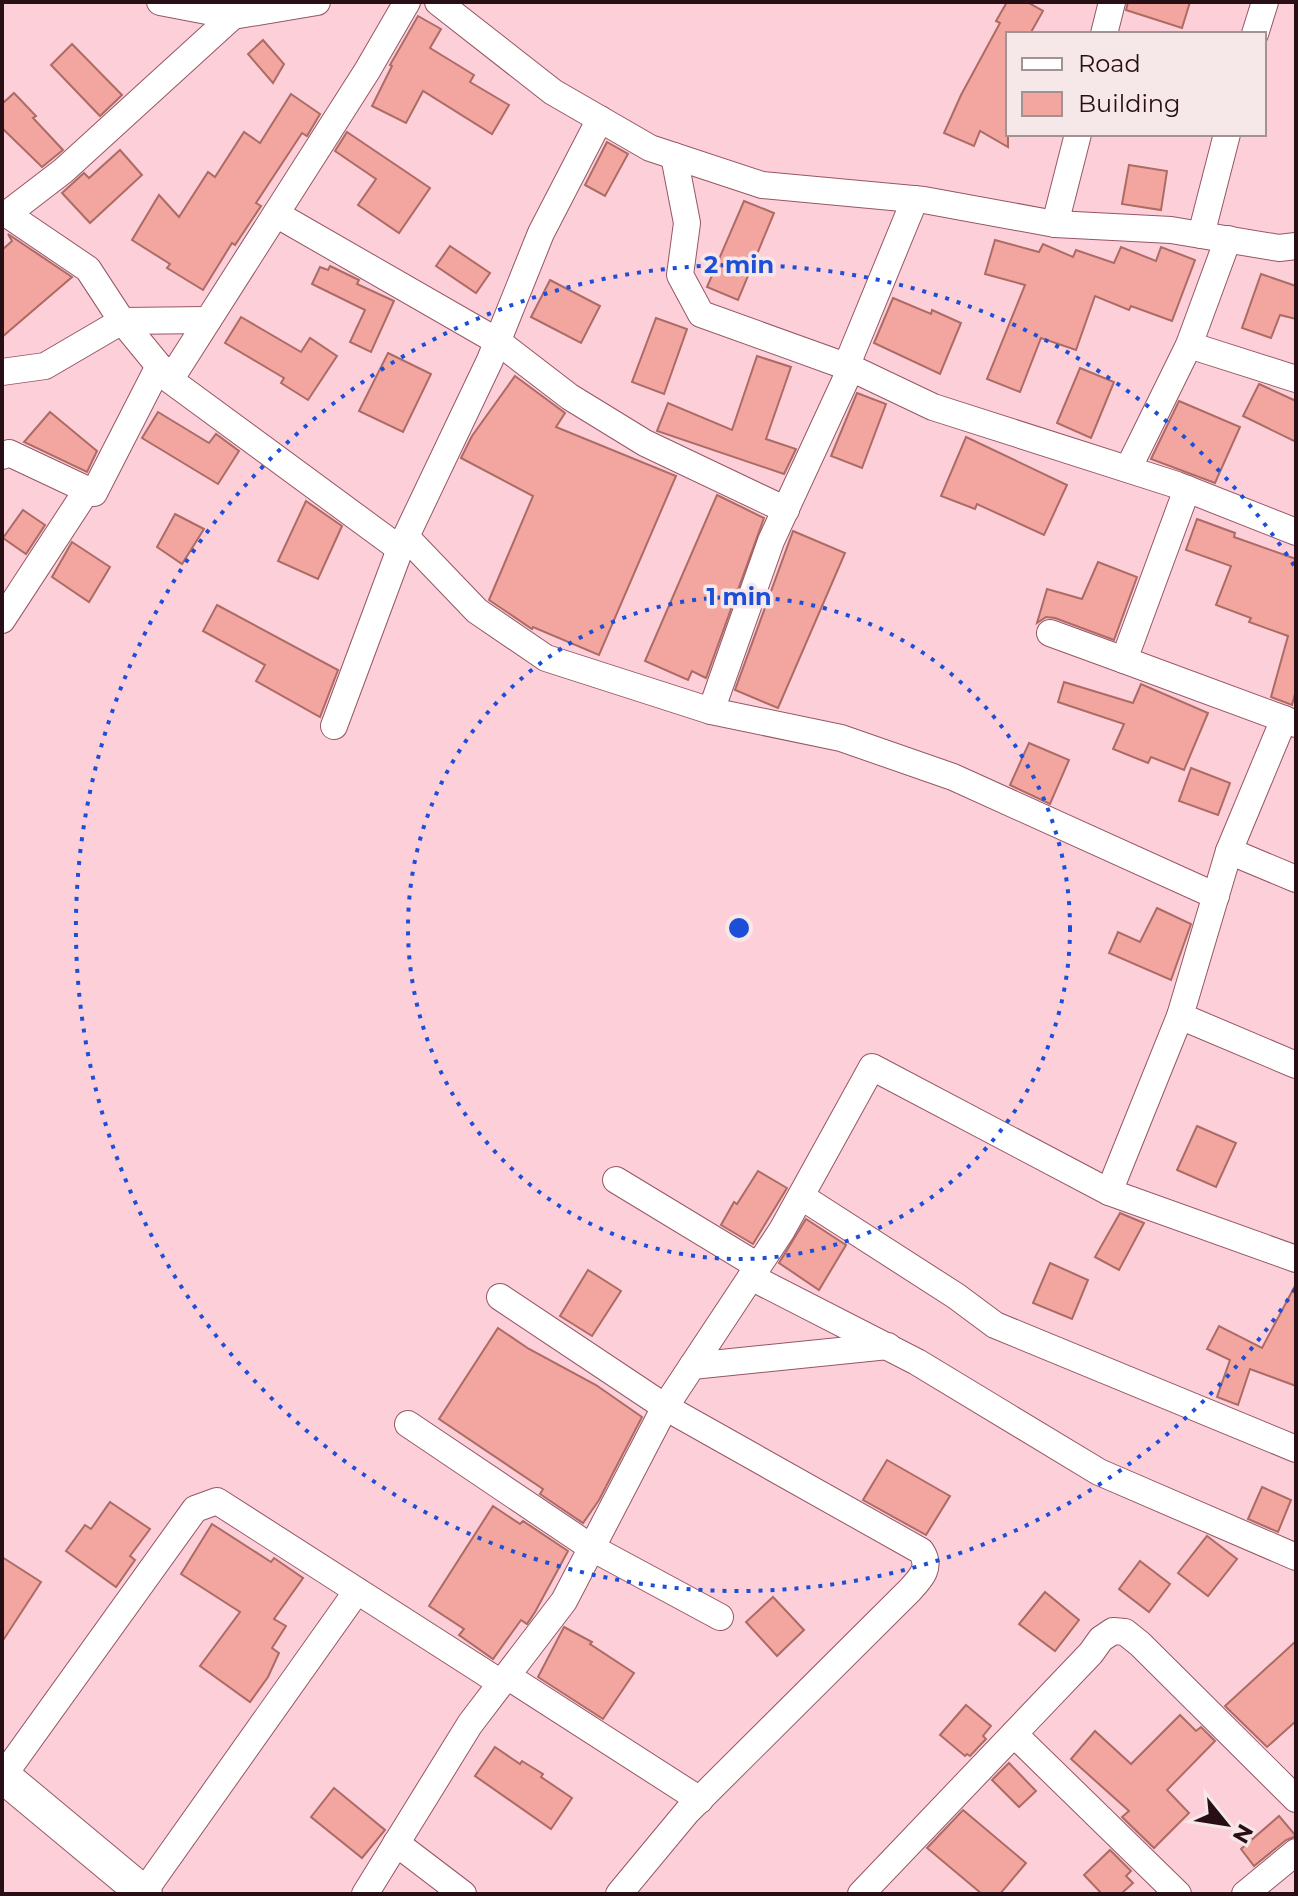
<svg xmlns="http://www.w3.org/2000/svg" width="1298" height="1896" viewBox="0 0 1298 1896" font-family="Montserrat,sans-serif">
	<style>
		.building { fill: #f2a69f; stroke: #ad6b65; stroke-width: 2 }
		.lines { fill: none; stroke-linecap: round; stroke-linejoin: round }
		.minor-casing { stroke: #965665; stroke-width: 28 }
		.tertiary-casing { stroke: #965665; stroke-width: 36 }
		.minor { stroke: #fff; stroke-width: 26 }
		.tertiary { stroke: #fff; stroke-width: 34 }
		.ring { fill: none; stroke: #1d4ed8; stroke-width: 4; stroke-dasharray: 4 8 }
		.centre { fill: #1d4ed8; stroke: #f6e7e9; stroke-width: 4 }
		.ring-label { font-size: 24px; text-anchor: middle; font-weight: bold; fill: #1d4ed8; stroke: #f6e7e9; stroke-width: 7; stroke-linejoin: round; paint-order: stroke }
	</style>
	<rect width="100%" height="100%" fill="#fdd0d9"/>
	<g class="building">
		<polygon points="1007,2 1027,2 1043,11 1030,34 1008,34 1008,147 980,131 974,146 944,133 961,95 1000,23 996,21"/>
		<polygon points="1128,2 1190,2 1182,28 1126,10"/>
		<polygon points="418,16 441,29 430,48 474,75 470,82 509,105 492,134 423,91 406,123 372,106 392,66 390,65"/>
		<polygon points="263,40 284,64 273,83 248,54"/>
		<polygon points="72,44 122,95 100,116 51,65"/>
		<polygon points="14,93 36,116 33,118 63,150 42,167 2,128 2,104"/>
		<polygon points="291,94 320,114 307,136 302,133 256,203 261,206 235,245 232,243 203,290 167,268 170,264 132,240 159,195 179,217 208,172 215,177 244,132 260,143"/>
		<polygon points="347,132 430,188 399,233 358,205 376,179 335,151"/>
		<polygon points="607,142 628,154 605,196 585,185"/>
		<polygon points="120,150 142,175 90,223 62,193 84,173 89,178"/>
		<polygon points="1129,165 1167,171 1161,210 1122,204"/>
		<polygon points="744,201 774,213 738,300 707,287"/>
		<polygon points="8,234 72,277 2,337 2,250 12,241"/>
		<polygon points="995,240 1039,252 1043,244 1073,257 1076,250 1114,263 1121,247 1156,261 1161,247 1195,260 1172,321 1131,306 1129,310 1095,296 1076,350 1041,338 1020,392 987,379 1025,285 985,274"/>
		<polygon points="450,246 490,273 476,293 436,266"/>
		<polygon points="330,266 359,280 357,284 394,301 371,352 350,342 365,310 312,284 320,267 328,270"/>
		<polygon points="1261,274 1296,286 1296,319 1280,315 1271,338 1242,328"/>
		<polygon points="550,280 600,306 581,343 531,317"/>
		<polygon points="893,298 931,314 932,310 961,323 940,374 874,343"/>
		<polygon points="241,317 301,352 310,338 337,356 308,400 281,383 284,378 225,343"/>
		<polygon points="656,318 687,329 664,394 632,382"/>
		<polygon points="388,353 431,374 403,432 359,411"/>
		<polygon points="757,356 791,367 766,439 796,449 784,474 657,431 668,403 732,430"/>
		<polygon points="1080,368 1114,382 1091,438 1057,423"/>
		<polygon points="515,376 565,413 556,427 676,476 599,655 533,627 532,629 489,600 533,496 461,458 472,436"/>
		<polygon points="1259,384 1296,401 1296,442 1243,416"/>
		<polygon points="857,393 886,404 862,468 831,456"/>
		<polygon points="1179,401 1240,427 1215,483 1151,459"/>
		<polygon points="50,412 97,451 87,472 24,442"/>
		<polygon points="158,412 209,443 216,434 239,451 218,484 142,438"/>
		<polygon points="966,437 1067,485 1044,535 977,504 975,509 941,496"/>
		<polygon points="717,495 764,518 706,678 692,671 688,680 645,661"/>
		<polygon points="306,501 342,526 318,579 278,561"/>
		<polygon points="23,510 45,525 26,554 3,538"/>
		<polygon points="175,514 204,529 182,564 157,547"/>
		<polygon points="1197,519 1235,533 1234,537 1296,559 1296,690 1292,705 1271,697 1288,636 1249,622 1251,618 1216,605 1231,566 1186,550"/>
		<polygon points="793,531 845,553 778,708 735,690"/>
		<polygon points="72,542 110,567 89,602 52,577"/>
		<polygon points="1098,562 1137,577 1114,640 1055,618 1046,617 1037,623 1047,589 1082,599"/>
		<polygon points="217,605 338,670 320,717 256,681 265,665 203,631"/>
		<polygon points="1064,682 1133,703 1141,684 1208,713 1184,770 1151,757 1148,763 1113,749 1124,724 1058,702"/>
		<polygon points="1029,743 1069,760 1050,804 1010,785"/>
		<polygon points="1191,768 1230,783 1218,815 1179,801"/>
		<polygon points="1157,908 1191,924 1171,980 1109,953 1118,932 1140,942"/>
		<polygon points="1197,1126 1236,1143 1216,1187 1177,1170"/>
		<polygon points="758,1171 787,1188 753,1244 721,1225 734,1202 737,1204"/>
		<polygon points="1120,1213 1144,1223 1119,1270 1095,1257"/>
		<polygon points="806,1219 846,1245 819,1290 779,1263"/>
		<polygon points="1050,1263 1088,1280 1072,1319 1033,1303"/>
		<polygon points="588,1270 621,1291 592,1336 560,1316"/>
		<polygon points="1296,1284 1296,1386 1250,1369 1238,1405 1217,1397 1230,1360 1207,1349 1219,1326 1262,1348"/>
		<polygon points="498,1328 529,1349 596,1385 642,1417 599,1500 583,1523 540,1494 543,1489 439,1419"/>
		<polygon points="887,1460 950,1496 926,1535 863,1500"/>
		<polygon points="1262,1487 1291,1500 1278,1532 1248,1519"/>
		<polygon points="110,1502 150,1529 130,1556 135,1560 116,1587 66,1551 85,1525 91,1529"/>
		<polygon points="493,1506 520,1524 523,1521 568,1551 535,1612 527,1624 521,1620 493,1659 459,1635 464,1629 429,1606"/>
		<polygon points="212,1524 271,1562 274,1558 303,1578 274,1619 286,1626 272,1648 279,1653 268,1677 250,1702 200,1666 240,1612 181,1574"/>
		<polygon points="1207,1536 1237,1559 1208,1596 1178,1573"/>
		<polygon points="2,1557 41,1582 2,1642"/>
		<polygon points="1140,1561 1170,1584 1149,1612 1119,1589"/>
		<polygon points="1045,1592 1079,1620 1055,1651 1019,1624"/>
		<polygon points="773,1597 804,1630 777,1656 746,1622"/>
		<polygon points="564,1627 592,1642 590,1644 634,1673 603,1719 538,1677"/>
		<polygon points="1296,1641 1296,1721 1267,1747 1225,1706"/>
		<polygon points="966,1705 991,1726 983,1736 986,1739 970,1756 967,1754 965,1756 940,1735"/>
		<polygon points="1180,1715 1196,1731 1201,1727 1215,1741 1167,1790 1189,1813 1154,1848 1122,1817 1129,1811 1071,1759 1095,1731 1131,1764"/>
		<polygon points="495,1747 520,1764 522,1761 543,1774 541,1777 572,1798 551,1829 475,1776"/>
		<polygon points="1009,1763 1036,1791 1019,1807 992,1780"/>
		<polygon points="334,1788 385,1830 362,1858 311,1817"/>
		<polygon points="963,1810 1026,1863 1000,1894 982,1894 927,1848"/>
		<polygon points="1279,1816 1296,1836 1286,1840 1254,1866 1241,1849"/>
		<polygon points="1110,1850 1131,1871 1126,1876 1133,1883 1121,1894 1102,1894 1084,1875"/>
	</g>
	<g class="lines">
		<defs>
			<g id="minor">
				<polyline points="160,2 233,16 317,2"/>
				<polyline points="438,2 553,92 650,148 762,185 924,200 1055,224 1078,134"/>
				<polyline points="1104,34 1112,2"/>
				<polyline points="1255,34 1265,2"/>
				<polyline points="674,156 687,223 680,275 701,314 851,368 933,407 1177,485 1296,532"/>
				<polyline points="276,214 497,341 570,397 645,443 786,510"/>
				<polyline points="1055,224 1171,230 1279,248 1296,246"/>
				<polyline points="1201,235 1227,134"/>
				<polyline points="1228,239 1189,345 1296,379"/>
				<polyline points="208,320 122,321 88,269 7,214 63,171 233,16"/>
				<polyline points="846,367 915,199"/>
				<polyline points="2,372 45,366 122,321 168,377"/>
				<polyline points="2,456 9,453 94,493 159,366"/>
				<polyline points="1128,469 1189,345"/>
				<polyline points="1187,489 1124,660 1284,719"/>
				<polyline points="406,537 477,611 546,658 711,711 841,738 953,777 1216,896"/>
				<polyline points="400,549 170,380 367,71 407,2"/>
				<polyline points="2,620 87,490"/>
				<polyline points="1050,633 1124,660"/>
				<polyline points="711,711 771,541 851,368"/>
				<polyline points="1296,724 1284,719 1229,851 1180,1016 1296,1065"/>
				<polyline points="334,726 400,549 490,360 541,233 600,119"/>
				<polyline points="1229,851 1296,879"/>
				<polyline points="1180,1016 1109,1192 1296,1259"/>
				<polyline points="616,1180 758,1266"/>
				<polyline points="802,1197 956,1296 995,1325 1296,1449"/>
				<polyline points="751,1277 917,1362 1099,1472 1296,1557"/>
				<path d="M 500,1297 L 665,1407 L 921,1551 C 932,1567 921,1578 910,1590 L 687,1812 L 619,1894"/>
				<polyline points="692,1366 888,1346"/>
				<polyline points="408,1424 592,1548 720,1617"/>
				<polyline points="507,1676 700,1800"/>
				<polyline points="1014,1734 1178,1894"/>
				<polyline points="3,1776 195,1509 217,1501 501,1683"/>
				<polyline points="396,1843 463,1894"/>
				<polyline points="143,1893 357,1591"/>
				<polyline points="365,1894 470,1724 564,1601 665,1407 782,1230 872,1067 1109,1192"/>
				<polyline points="861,1894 1091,1653 1101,1639 1113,1631 1125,1632 1140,1644 1296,1799"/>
				<polyline points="1245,1894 1296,1852"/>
			</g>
			<polyline id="tertiary" points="2,1775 145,1894"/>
		</defs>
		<use href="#minor" class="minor-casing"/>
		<use href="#tertiary" class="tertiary-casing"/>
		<use href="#minor" class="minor"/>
		<use href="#tertiary" class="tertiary"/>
	</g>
	<g class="ring">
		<circle cx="739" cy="928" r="331"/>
		<path d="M1295 1289A663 663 0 1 1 1295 567"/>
	</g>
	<circle cx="739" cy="928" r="12" class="centre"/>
	<g class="ring-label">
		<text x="739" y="273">2 min</text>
		<text x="739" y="605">1 min</text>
	</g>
	<rect width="1298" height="1896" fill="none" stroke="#280f15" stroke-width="8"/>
	<rect x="1006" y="32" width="260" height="104" fill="#f6e7e9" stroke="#a49194" stroke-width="2"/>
	<rect x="1022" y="58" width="40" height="12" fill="#ffffff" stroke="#a49194" stroke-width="2"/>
	<text x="1078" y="72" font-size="24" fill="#280f15">Road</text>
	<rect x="1022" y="92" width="40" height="24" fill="#f2a69f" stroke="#a49194" stroke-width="2"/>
	<text x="1078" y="112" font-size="24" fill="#280f15">Building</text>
	<g transform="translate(1226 1824) rotate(120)" stroke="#f6e7e9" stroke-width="6" paint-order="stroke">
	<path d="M0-6L14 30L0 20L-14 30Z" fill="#280f15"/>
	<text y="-12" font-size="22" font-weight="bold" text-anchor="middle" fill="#280f15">N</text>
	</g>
</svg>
